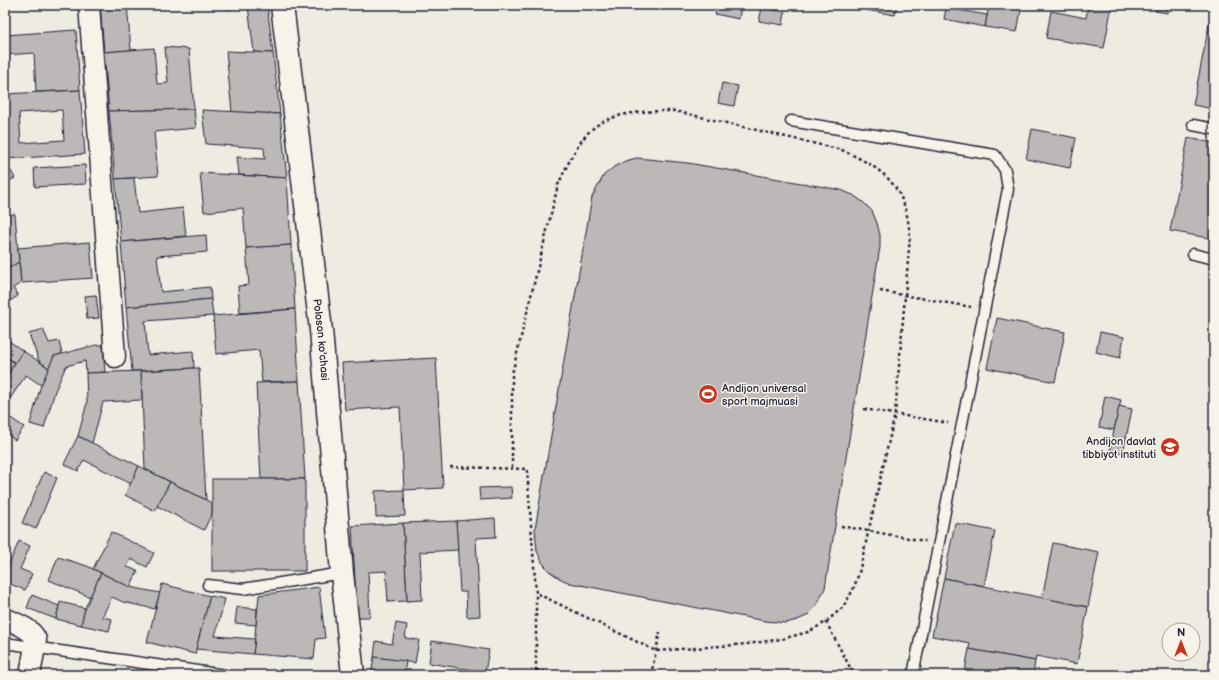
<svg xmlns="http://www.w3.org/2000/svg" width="1219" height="680" viewBox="0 0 1219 680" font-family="'Balsamiq Sans',sans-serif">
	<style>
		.building { fill: #bbb8b7; stroke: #22223b; fill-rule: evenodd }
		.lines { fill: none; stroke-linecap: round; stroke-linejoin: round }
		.service-casing { stroke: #22223b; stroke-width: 13 }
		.minor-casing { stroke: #22223b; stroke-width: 23 }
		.tertiary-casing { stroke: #22223b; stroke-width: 25 }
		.path { stroke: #22223b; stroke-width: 2.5; stroke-dasharray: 3 3; stroke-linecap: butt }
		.service { stroke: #f7f3e8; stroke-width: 10 }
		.minor { stroke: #f7f3e8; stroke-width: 20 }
		.tertiary { stroke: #f7f3e8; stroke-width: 22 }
		.labels { text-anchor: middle; stroke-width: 3; stroke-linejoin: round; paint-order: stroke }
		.street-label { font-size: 11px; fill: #22223b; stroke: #f7f3e8 }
		.poi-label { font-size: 11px; fill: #22223b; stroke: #f7f3e8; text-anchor: start }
	</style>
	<rect width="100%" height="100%" fill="#eeebe1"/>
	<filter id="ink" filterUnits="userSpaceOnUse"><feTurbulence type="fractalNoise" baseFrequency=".025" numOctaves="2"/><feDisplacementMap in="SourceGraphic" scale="8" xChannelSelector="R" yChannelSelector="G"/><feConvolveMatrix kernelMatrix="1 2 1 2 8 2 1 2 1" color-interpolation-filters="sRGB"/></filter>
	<g filter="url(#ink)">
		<g class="building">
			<polygon points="100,5 127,5 131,50 104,52"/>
			<polygon points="227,5 267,5 273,53 254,52 248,6 227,9"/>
			<polygon points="717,5 741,6 739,19 715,14"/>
			<polygon points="842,5 867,5 866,10"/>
			<polygon points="867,5 897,5 895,15 866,10"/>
			<polygon points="989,5 1022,5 1017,32 985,27"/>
			<polygon points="1088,5 1112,5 1104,48 1046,38 1051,11 1086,18"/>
			<polygon points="1156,5 1168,5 1167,13 1155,11"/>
			<polygon points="1213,5 1214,5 1214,109 1193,105"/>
			<polygon points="762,8 785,12 783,25 759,21"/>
			<polygon points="946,8 987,15 985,27 944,19"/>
			<polygon points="76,30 80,90 36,92 34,53 5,55 5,35"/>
			<polygon points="165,47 189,49 194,109 109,111 104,52 154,48 157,84 168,83"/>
			<polygon points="226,51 273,53 280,114 232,112"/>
			<polygon points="722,83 738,86 734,106 718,103"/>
			<path d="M 80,90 L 85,154 L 5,159 L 5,94 ZM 62,110 L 64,140 L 21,143 L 19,113 Z"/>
			<polygon points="194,109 196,128 154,132 158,176 115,179 109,111"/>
			<polygon points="202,110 280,114 287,178 239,175 237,157 265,159 264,148 206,144"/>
			<polygon points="1032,129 1076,138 1070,168 1026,159"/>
			<polygon points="1188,138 1214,143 1214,239 1170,231"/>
			<polygon points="637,158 688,163 841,190 853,195 863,202 872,211 877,223 880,235 880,247 825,588 815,608 807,616 797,620 786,623 765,621 570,583 559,578 549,571 542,562 537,551 535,529 592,197 604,175 614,167 625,161"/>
			<polygon points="5,161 15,178 5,183"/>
			<polygon points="85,165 86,184 35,187 34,168"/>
			<polygon points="200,173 287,178 291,245 246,248 243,208 204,212"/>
			<polygon points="134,178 138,213 183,208 186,236 121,242 115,179"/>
			<polygon points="15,214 19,262 5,270 5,215"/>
			<polygon points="206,235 207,252 157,256 161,292 210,287 211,299 126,307 121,242"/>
			<polygon points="90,242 93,278 21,283 18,248"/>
			<polygon points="291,245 295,309 240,313 238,286 249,285 246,248"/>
			<polygon points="19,262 21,283 13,288 18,296 5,304 5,270"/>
			<polygon points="96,295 99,318 87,319 85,296"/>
			<polygon points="211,299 213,316 145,321 148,355 193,351 194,368 132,371 126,307"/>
			<polygon points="295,309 299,381 262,382 259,350 216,354 213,316"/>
			<polygon points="997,318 1065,332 1055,382 987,368"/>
			<polygon points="43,329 49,343 59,341 62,354 54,356 49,368 39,361 29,334"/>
			<polygon points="1100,332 1124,337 1120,358 1096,352"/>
			<polygon points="5,338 23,351 15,363 5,356"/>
			<polygon points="96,345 103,345 105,372 86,373 85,361 66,366 55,391 44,428 30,424 41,385 54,356"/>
			<polygon points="23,351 49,368 41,385 26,375 5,406 5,378"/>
			<polygon points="5,356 15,363 6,377 5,377"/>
			<polygon points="436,358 443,488 404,490 400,407 345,410 342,363"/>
			<polygon points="194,368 199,368 206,500 145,469 141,371"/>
			<polygon points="141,371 142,400 103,402 92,443 78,436 87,403 86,373"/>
			<polygon points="299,381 305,479 261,479 256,383"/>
			<polygon points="1105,396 1121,400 1114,430 1099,427"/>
			<polygon points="1119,406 1132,409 1123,453 1110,450"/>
			<polygon points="5,414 24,427 15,440 5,433"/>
			<polygon points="78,436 139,466 131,484 84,460 78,471 64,464"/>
			<polygon points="139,466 170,482 155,511 125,495"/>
			<polygon points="44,472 57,478 36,529 22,523"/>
			<rect x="212" y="479" width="93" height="92"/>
			<polygon points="170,482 212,503 212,513 204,530 157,506"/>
			<polygon points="511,487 512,498 480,500 479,488"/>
			<polygon points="404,490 405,516 376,517 375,491"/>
			<polygon points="495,518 496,537 476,538 480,616 467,617 466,592 460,592 456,521"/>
			<polygon points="456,521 458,550 420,552 422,600 407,601 403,523"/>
			<polygon points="403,523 407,601 388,602 386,571 368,572 370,617 357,617 352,526"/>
			<polygon points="955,523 995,531 984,586 944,578"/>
			<polygon points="111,532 154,553 147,567 131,559 127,567 138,571 130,587 93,569"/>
			<polygon points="19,541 30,546 20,569 32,574 25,590 5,582 5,574"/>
			<polygon points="1053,543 1099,552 1088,607 1042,598"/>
			<polygon points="58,557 87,566 101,573 90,597 49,580"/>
			<polygon points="101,573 130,587 160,593 155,609 123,602 112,597 102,617 112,619 109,631 81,625 85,608"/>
			<polygon points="944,578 1088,607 1077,664 1036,656 1035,661 969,649 970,643 932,636"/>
			<polygon points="162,584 210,596 195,654 147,642"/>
			<polygon points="319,587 325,638 316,639 314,659 253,654 259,595"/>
			<polygon points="32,595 59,606 56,619 27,608"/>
			<polygon points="210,596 225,599 215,636 255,639 253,654 196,649"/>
			<polygon points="60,602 85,608 81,625 56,619"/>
			<polygon points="237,607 257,609 256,625 235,623"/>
			<polygon points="396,623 407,625 405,638 419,640 415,663 374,657 376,641 392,644"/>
			<polygon points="432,641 489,650 485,672 429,663"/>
			<polygon points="969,649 1035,661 1033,675 964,675"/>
			<polygon points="374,657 406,661 404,675 371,675"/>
		</g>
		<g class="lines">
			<defs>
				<g id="service">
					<polyline points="791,121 995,155 1005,170 1008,189 913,675"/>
					<polyline points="1193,125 1214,129"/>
					<polyline points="1193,254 1214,259"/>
					<polyline points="208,585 243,589 342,573"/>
					<polyline points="5,643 225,675"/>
				</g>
				<g id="minor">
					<polyline points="89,5 115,357"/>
					<path d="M 5,618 C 16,624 32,628 36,640 L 30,675"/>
				</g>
				<g id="tertiary">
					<path id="s1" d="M 282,5 L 321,330 L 342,573 L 353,675"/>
				</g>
			</defs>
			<use href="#service" class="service-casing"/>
			<use href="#minor" class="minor-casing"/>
			<use href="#tertiary" class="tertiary-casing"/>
			<g class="path">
				<polyline points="880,291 971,307"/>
				<polyline points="864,409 948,423"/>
				<polyline points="450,467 527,469 536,593 536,675"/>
				<path d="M 512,468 L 512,374 L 558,185 C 566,168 574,149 587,134 C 607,111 646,111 675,111 L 842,150 C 886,170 906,186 910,237 L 895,414 L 859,573 L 853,590 L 843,607 L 826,622 L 808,632 L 782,639 L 747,644 L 656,651 L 536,593"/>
				<polyline points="841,526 925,541"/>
				<polyline points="826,622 854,675"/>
				<polyline points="536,670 564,675"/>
				<polyline points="651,675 660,632"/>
			</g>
			<use href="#service" class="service"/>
			<use href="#minor" class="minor"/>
			<use href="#tertiary" class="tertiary"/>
		</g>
	</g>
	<defs>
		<symbol id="stadium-disc" viewBox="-11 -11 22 22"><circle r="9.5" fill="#c8321e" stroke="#f7f3e8"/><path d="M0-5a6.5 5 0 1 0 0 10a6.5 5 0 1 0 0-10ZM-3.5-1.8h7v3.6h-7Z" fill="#fff"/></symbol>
		<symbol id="university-disc" viewBox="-11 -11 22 22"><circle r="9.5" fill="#c8321e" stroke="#f7f3e8"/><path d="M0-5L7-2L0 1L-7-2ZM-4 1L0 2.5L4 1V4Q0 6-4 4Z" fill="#fff"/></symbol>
	</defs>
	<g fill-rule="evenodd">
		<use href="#stadium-disc" x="697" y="383" width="22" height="22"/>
		<use href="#university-disc" x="1159" y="436" width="22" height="22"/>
	</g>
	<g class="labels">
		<g class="street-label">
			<text dy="4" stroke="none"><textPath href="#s1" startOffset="337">Poloson ko'chasi</textPath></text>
		</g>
		<g class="poi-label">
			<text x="722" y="392">Andijon universal<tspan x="722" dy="13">sport majmuasi</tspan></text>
			<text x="1156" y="445" text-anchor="end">Andijon davlat<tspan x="1156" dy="13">tibbiyot instituti</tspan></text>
		</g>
	</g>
	<rect width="1219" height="680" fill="none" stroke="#f7f3e8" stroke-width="20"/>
	<rect x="10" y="10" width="1199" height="660" fill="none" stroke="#22223b" stroke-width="1.5" filter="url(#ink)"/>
	<g transform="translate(1181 642)"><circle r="19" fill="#f7f3e8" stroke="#a29fa3"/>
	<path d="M0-3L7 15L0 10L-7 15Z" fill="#c8321e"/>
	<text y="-6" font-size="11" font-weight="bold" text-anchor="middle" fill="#22223b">N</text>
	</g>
</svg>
